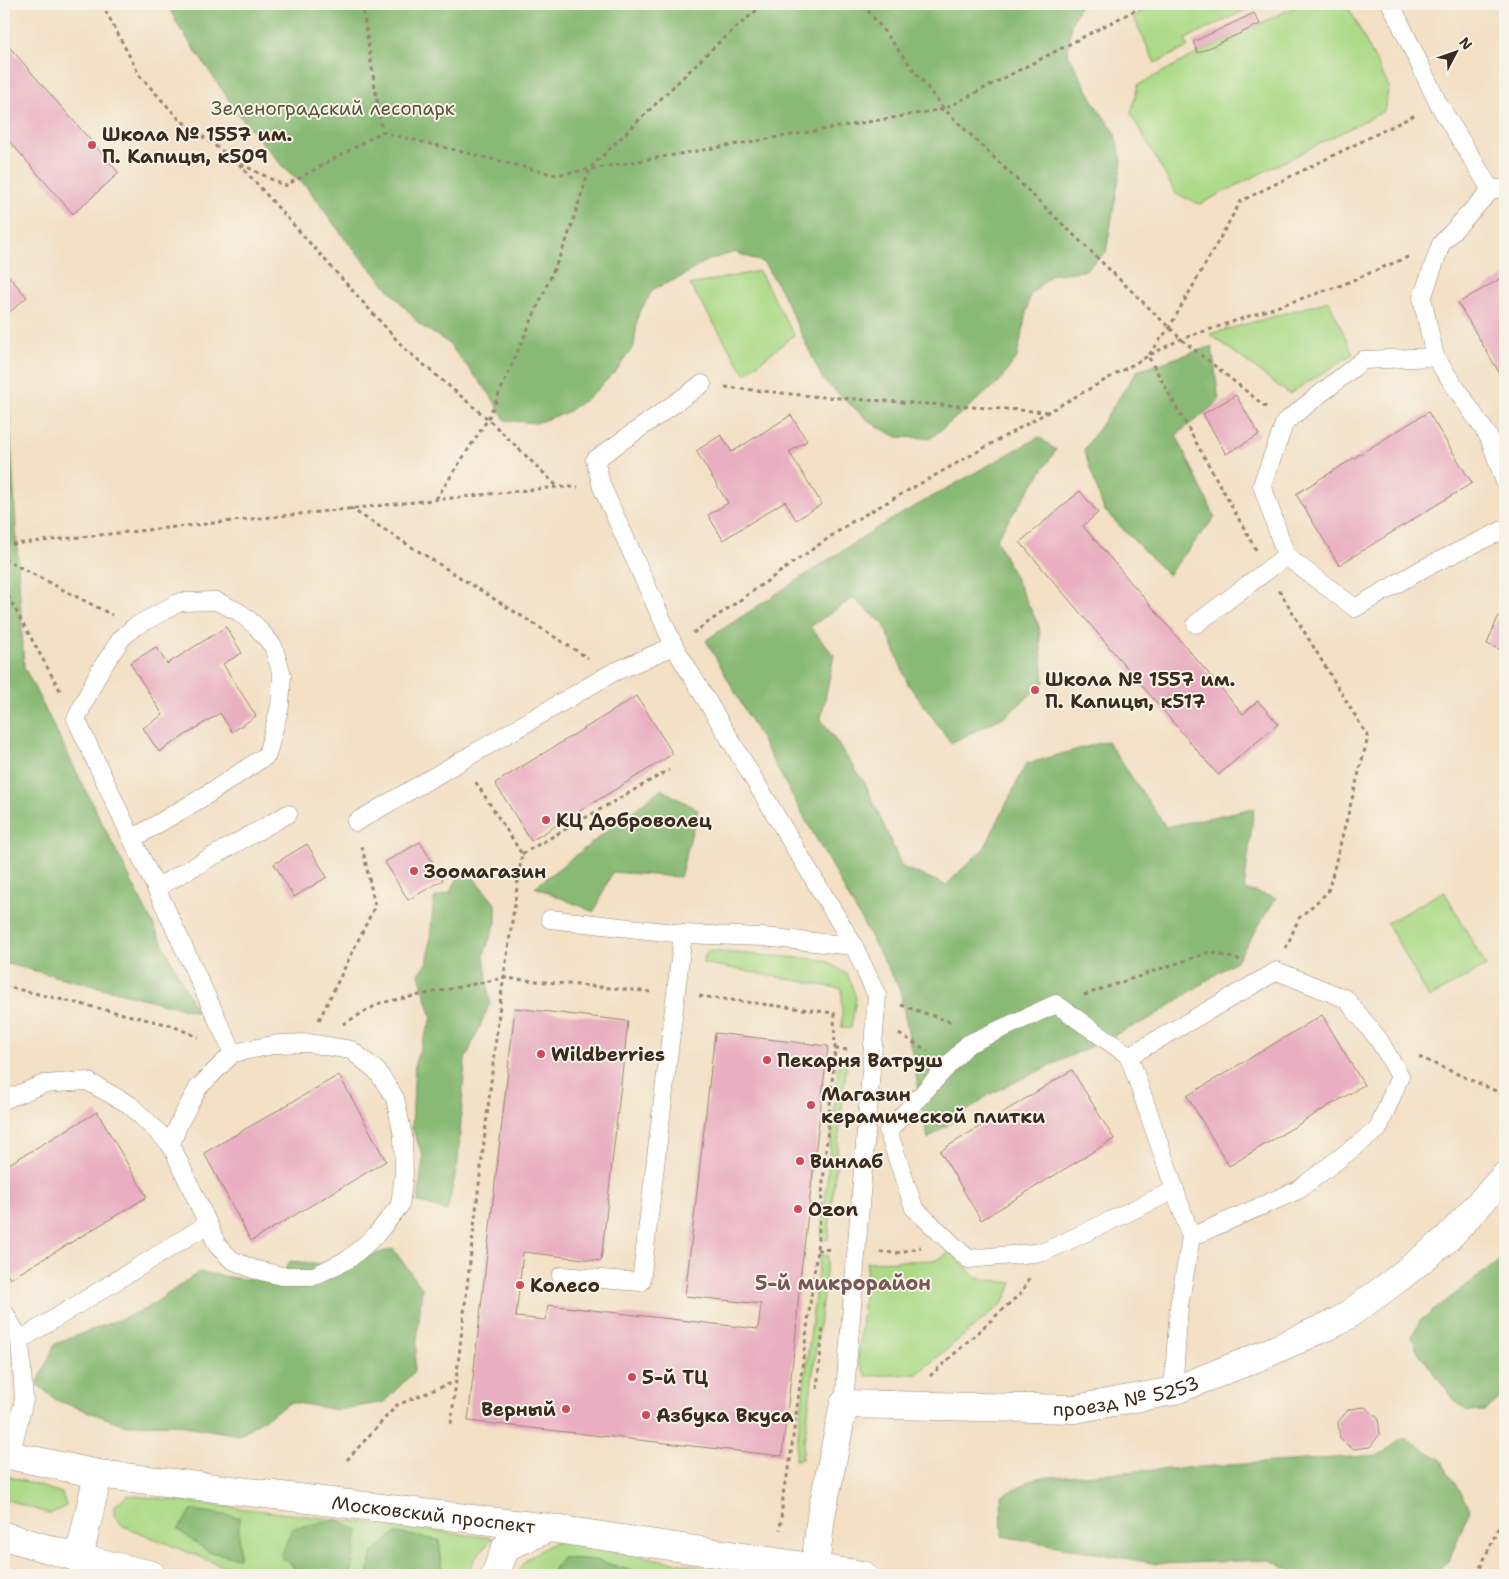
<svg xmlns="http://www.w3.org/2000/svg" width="1509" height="1579" viewBox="0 0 1509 1579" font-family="'Shantell Sans',sans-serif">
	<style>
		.green { fill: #acda87; stroke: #748252 }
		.forest { fill: #89ba74; stroke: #627249 }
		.building { fill: #e9aec1 }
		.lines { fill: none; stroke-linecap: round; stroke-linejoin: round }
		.lane-casing { stroke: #978572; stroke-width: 19 }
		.street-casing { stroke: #978572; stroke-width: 29 }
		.primary-casing { stroke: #978572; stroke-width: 29 }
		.path { stroke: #978572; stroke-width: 3; stroke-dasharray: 4 4; stroke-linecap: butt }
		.lane { stroke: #fff; stroke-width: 18 }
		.street { stroke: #fff; stroke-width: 28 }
		.primary { stroke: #fff; stroke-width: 28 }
		.poi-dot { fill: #d1495b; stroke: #f7f3e8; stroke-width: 2 }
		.labels { text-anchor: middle; stroke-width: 4; stroke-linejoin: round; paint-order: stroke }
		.park-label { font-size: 19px; fill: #575638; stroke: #f7f3e8 }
		.poi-label { font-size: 19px; font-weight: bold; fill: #3b2a1e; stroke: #f7f3e8; text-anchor: start }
		.street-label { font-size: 19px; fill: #3b2a1e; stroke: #f7f3e8 }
		.neighbourhood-label { font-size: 20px; font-weight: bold; fill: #785857; stroke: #f7f3e8 }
	</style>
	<rect width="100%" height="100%" fill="#f7f3e8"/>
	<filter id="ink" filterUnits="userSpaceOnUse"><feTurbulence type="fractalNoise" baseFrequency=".02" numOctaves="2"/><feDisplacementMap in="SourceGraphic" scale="10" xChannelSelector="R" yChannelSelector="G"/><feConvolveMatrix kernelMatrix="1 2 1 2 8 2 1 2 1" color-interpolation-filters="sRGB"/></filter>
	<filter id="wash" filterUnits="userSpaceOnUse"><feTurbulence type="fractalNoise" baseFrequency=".0096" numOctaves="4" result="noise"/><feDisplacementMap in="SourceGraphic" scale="20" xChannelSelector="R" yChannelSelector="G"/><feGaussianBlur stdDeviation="1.12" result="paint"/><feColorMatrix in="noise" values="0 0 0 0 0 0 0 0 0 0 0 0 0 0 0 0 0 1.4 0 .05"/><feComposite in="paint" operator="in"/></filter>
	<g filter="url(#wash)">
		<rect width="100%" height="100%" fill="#f3e0c5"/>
		<g class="green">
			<polygon points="1158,4 1259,4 1185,39 1188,47 1155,63 1133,16"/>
			<polygon points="1301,4 1345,4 1348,6 1389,87 1384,111 1200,204 1176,194 1131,114 1138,85 1198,53"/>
			<polygon points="759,271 794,335 745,374 690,285"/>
			<polygon points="1329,301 1353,354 1289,394 1210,334"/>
			<polygon points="1444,891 1486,966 1429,998 1387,923"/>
			<polygon points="707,951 825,960 848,975 856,998 851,1028 842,1028 842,989 702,963"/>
			<polygon points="839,1060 847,1061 828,1240 821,1239"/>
			<polygon points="951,1252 976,1278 1013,1283 1003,1303 917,1374 867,1376 858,1363 867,1262 937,1260"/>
			<polygon points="820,1254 828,1256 802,1459 795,1460"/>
			<polygon points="4,1475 62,1493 66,1506 50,1514 4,1499"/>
			<polygon points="128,1495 493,1538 474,1559 469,1575 443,1575 439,1540 373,1553 368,1575 351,1575 358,1530 281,1557 304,1575 261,1575 220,1565 123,1526 114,1515 114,1506"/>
			<path d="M 558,1541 L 746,1575 L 635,1575 L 634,1572 L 596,1560 L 562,1558 L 550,1575 L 517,1575 C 522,1557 543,1549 558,1541 Z"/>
		</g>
		<g class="forest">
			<polygon points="167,4 1080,4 1071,24 1068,53 1096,106 1114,131 1122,161 1106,252 1084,271 1052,274 1030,295 1017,357 999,382 931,438 897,437 870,422 823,380 781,291 764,263 735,252 706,261 681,277 653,289 638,315 634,346 616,371 592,395 567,412 536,423 505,420 489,393 447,342 420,325 345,239 307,187 283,167 240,116 179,27"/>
			<polygon points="1212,346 1219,401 1176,435 1215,517 1168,575 1104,510 1084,450 1137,371"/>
			<polygon points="4,388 8,389 24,667 197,1012 4,963"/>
			<polygon points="1039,437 1056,450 996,539 1039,626 1044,683 1007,715 951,743 908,684 884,624 853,598 810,627 834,655 821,719 866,785 902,867 946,885 985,847 1026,764 1107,741 1166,827 1254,808 1244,889 1276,898 1237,960 1153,1017 990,1094 928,1139 900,990 706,640 880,526"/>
			<polygon points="661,789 698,810 680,877 612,872 594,912 535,887"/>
			<polygon points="465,867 496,905 496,922 484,954 490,1003 465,1060 458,1163 447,1211 418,1202 423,1156 412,1128 415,1062 432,1018 419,974 428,961 434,898 449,893"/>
			<polygon points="393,1249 422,1288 414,1372 384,1402 338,1410 291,1402 239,1435 173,1424 125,1425 56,1400 37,1384 55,1344 146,1309 199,1272 241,1279 282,1276 290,1261 337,1265"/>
			<polygon points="1505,1256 1505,1382 1498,1400 1485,1411 1468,1412 1456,1402 1416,1349 1412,1335 1420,1321"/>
			<polygon points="1404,1438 1440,1459 1470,1509 1449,1560 1430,1575 1298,1575 1270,1560 1157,1564 1002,1536 1001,1496 1036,1478 1379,1455"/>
			<polygon points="192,1510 239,1517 239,1558 209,1552 178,1530"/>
			<polygon points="337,1520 358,1530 351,1575 304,1575 281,1557 292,1528"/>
			<polygon points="396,1533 439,1540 443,1575 368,1575 373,1553"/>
			<polygon points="562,1558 596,1560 635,1572 635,1575 550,1575"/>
		</g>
		<g id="blocks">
			<g class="building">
				<polygon points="1254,13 1260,24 1198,53 1193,42"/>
				<polygon points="4,41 119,173 73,214 4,135"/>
				<polygon points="4,271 27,297 4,317"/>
				<polygon points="1505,276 1505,371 1500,374 1458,303"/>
				<polygon points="1236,395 1259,435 1226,454 1203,414"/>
				<polygon points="1428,412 1472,483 1339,565 1296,494"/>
				<polygon points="791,415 807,441 789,452 822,504 796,520 785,501 723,540 708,515 728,503 696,451 721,435 732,452"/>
				<polygon points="1080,491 1098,513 1083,526 1243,714 1258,701 1278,724 1218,775 1020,542"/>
				<polygon points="1498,617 1505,620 1505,652 1487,644"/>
				<polygon points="226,627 242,653 223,664 256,716 232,732 220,713 159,752 143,728 163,715 130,663 156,647 167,664"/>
				<polygon points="637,696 673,754 531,841 495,783"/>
				<polygon points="420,842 443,880 408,900 385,862"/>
				<polygon points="307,844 327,877 294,897 274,864"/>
				<polygon points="515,1008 628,1021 601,1261 523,1252 516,1317 546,1320 548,1305 758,1329 761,1304 685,1296 715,1033 828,1046 799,1289 796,1333 782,1456 468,1421"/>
				<polygon points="1322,1015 1364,1085 1229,1166 1187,1096"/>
				<polygon points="1072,1070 1114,1139 981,1220 940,1151"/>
				<polygon points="339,1075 386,1161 251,1241 204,1153"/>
				<polygon points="97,1112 147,1197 10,1279 4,1268 4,1167"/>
				<polygon points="1365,1407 1378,1418 1380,1434 1370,1447 1353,1449 1340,1439 1338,1422 1349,1409"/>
			</g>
		</g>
	</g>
	<g filter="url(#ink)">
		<use href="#blocks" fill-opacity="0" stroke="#978572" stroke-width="1"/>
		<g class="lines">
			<defs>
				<g id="lane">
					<polyline points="1391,4 1438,103 1491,190"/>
					<polyline points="1435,357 1422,298 1441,244 1491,190 1505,188"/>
					<polyline points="702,384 595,460 602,487 674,646 854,946 877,996 844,1404"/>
					<polyline points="1505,482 1489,437 1435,357 1363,360 1285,422 1262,485 1286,556 1355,608 1424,568 1505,529"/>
					<polyline points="1196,624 1286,556"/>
					<polyline points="356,822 612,673 674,646"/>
					<polyline points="132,839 205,796 267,755 280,706 282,675 273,646 256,626 239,612 216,601 180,602 134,627 121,639 99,672 76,719 132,839 156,888"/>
					<polyline points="550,919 683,934 763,937 854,946"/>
					<polyline points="1129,1056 1056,1004 968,1044 888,1131 914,1208 968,1259 1044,1252 1175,1190"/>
					<polyline points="4,1100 44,1084 87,1081 130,1105 171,1145"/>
					<polyline points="208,1224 217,1245 232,1260 253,1269 282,1276 314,1276 349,1259 376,1235 400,1205 404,1174 403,1136 395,1098 377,1071 351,1050 308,1043 278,1044 233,1053"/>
					<polyline points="561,1276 641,1282 683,934"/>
					<polyline points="4,1312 20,1340"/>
					<polyline points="1173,1391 1179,1306 1191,1237 1129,1056 1277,971 1346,999 1379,1040 1400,1076 1378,1129 1298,1190 1191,1237"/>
					<polyline points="10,1456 24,1400 20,1340 145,1263 208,1224 171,1145 179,1123 198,1088 233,1053 156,888 288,814"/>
				</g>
				<g id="street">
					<path id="s1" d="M 815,1567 L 821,1516 L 844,1404 L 1075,1409 L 1173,1391 L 1261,1356 L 1339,1321 L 1391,1284 L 1446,1240 L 1505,1176"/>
				</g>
				<g id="primary">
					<path id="s2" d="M 4,1454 L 98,1474 L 549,1528 L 863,1575"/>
					<polyline points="4,1536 79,1558 152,1575"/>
					<polyline points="79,1558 98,1474"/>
					<polyline points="495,1575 506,1547 547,1529"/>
				</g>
			</defs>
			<use href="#lane" class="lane-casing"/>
			<use href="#street" class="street-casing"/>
			<use href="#primary" class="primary-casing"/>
			<g class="path">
				<polyline points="102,4 140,76 179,119 237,162 285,186 382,132 556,175 944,109 1147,4"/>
				<polyline points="362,4 382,132"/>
				<polyline points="863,4 944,109 1181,339 1266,407"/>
				<polyline points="239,164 404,348 488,419 557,486"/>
				<polyline points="725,387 810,396 1048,412"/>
				<polyline points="436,499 488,419 566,242 590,168 717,44 764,4"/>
				<polyline points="350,508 588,658"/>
				<polyline points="4,545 557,487 578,487"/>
				<polyline points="1256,550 1148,356 1169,328 1241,201 1417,114"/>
				<polyline points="4,559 112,615"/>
				<polyline points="4,589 62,694"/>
				<polyline points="1279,590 1368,737 1328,892 1299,918 1286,948"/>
				<polyline points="693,633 850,523 1148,356 1181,339 1339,286 1410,256"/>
				<polyline points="522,854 669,770"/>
				<polyline points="4,986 170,1025 198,1037"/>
				<polyline points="1084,995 1210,952 1244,961"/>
				<polyline points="699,996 834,1013 835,1049 817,1250 789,1469 784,1487 780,1530"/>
				<polyline points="901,1005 954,1023"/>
				<polyline points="319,1020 375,906 362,846"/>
				<polyline points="343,1024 380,1003 504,978 653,992"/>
				<polyline points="899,1034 928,1051"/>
				<polyline points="835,1049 849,1050"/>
				<polyline points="1419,1057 1505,1095"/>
				<polyline points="817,1250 832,1249"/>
				<polyline points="880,1252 897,1253 921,1247"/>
				<polyline points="930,1376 1022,1292 1030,1277"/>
				<polyline points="817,1389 823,1328"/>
				<polyline points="451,1424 501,996 522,854 475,781"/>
				<polyline points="347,1460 397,1405 456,1381"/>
				<polyline points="1477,1575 1505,1513"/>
			</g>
			<use href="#lane" class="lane"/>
			<use href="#street" class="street"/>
			<use href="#primary" class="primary"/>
		</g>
	</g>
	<g class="poi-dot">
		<circle cx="92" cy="145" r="5"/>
		<circle cx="1035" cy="690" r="5"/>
		<circle cx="546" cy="820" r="5"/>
		<circle cx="414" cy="871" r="5"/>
		<circle cx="541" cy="1054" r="5"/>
		<circle cx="767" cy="1060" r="5"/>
		<circle cx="811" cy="1105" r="5"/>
		<circle cx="800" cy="1161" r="5"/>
		<circle cx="798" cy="1209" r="5"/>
		<circle cx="520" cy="1285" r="5"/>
		<circle cx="632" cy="1377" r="5"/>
		<circle cx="566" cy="1409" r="5"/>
		<circle cx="646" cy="1415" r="5"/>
	</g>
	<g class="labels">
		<g class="park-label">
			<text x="333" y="115">Зеленоградский лесопарк</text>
		</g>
		<g class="poi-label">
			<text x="102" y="141">Школа № 1557 им.<tspan x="102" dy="22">П. Капицы, к509</tspan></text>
			<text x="1045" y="686">Школа № 1557 им.<tspan x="1045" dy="22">П. Капицы, к517</tspan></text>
			<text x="556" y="827">КЦ Доброволец</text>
			<text x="424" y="878">Зоомагазин</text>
			<text x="551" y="1061">Wildberries</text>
			<text x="777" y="1067">Пекарня Ватруш</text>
			<text x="821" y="1101">Магазин<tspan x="821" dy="22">керамической плитки</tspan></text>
			<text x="810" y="1168">Винлаб</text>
			<text x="808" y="1216">Ozon</text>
			<text x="530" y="1292">Колесо</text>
			<text x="642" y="1384">5-й ТЦ</text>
			<text x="556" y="1416" text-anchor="end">Верный</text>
			<text x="656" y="1422">Азбука Вкуса</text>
		</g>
		<g class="street-label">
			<text dy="7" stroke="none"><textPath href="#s1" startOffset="449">проезд № 5253</textPath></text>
			<text dy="7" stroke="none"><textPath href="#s2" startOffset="434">Московский проспект</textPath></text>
		</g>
		<g class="neighbourhood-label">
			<text x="843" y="1290">5-й микрорайон</text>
		</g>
	</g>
	<rect width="1509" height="1579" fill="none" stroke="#f7f3e8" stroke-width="20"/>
	<g transform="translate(1456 52) rotate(49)" stroke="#f7f3e8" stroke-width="4" paint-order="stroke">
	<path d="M0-4L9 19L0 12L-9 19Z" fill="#3b2a1e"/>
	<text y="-8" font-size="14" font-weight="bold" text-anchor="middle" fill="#3b2a1e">N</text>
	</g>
</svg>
